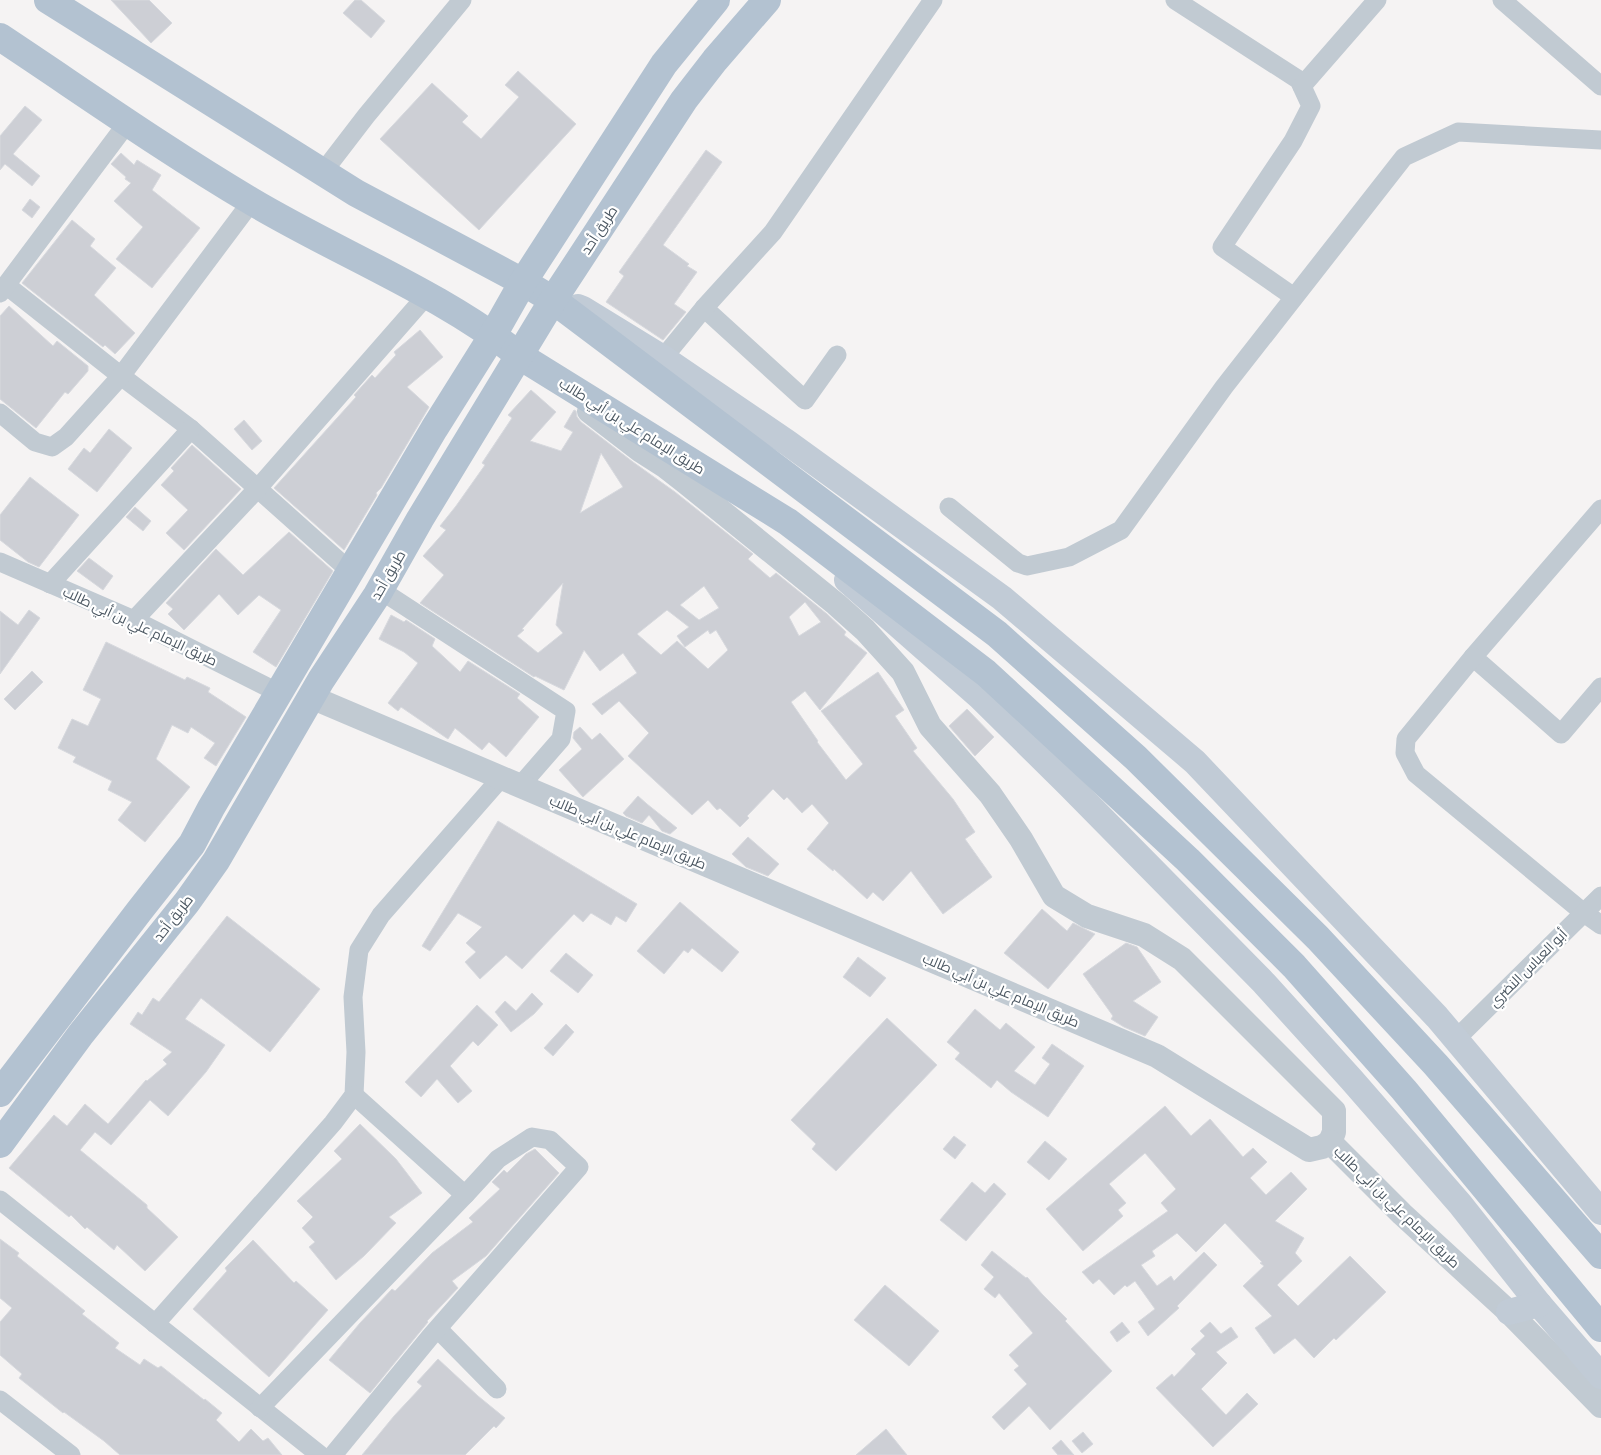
<svg xmlns="http://www.w3.org/2000/svg" width="1601" height="1455" viewBox="0 0 1601 1455" font-family="Signika,Cairo,sans-serif">
	<style>
		.building { fill: #cdcfd5; stroke: #d7d9de; fill-rule: evenodd }
		.lines { fill: none; stroke-linecap: round; stroke-linejoin: round }
		.minor { stroke: #c1cad2; stroke-width: 19 }
		.tertiary { stroke: #c1cad2; stroke-width: 24 }
		.secondary { stroke: #c1cbd6; stroke-width: 26 }
		.primary { stroke: #b3c2d1; stroke-width: 28 }
		.labels { text-anchor: middle; stroke-width: 4.5; stroke-linejoin: round; paint-order: stroke }
		.street-label { font-size: 14px; fill: #4a5661; stroke: #fff }
	</style>
	<rect width="100%" height="100%" fill="#f5f3f3"/>
	<g class="building">
		<polygon points="111,0 149,0 172,23 151,43"/>
		<polygon points="355,0 361,0 385,21 371,38 343,13"/>
		<polygon points="518,71 576,124 479,230 380,139 432,83 468,116 462,122 481,139 519,97 505,85"/>
		<polygon points="25,106 42,120 13,154 40,176 32,186 5,164 0,170 0,136"/>
		<polygon points="706,150 722,162 663,245 689,264 687,266 697,272 674,304 686,312 663,340 606,302 624,276 619,272"/>
		<polygon points="121,153 134,165 137,160 161,175 152,190 200,228 152,288 116,259 143,227 114,201 131,183 125,179 126,177 111,164"/>
		<polygon points="30,199 40,207 32,218 22,210"/>
		<polygon points="72,220 95,239 90,246 116,268 94,295 135,333 115,354 105,345 103,347 22,283"/>
		<polygon points="9,306 53,346 57,341 88,366 88,371 68,394 65,392 36,428 0,399 0,316"/>
		<polygon points="420,330 443,357 407,387 429,407 381,488 376,493 377,495 344,550 274,488 356,397 354,395 372,375 375,378 396,355 394,352"/>
		<path d="M 531,390 L 556,412 L 530,441 L 561,451 L 573,432 L 564,427 L 574,410 L 576,411 L 577,417 L 581,422 L 633,462 L 675,492 L 753,554 L 748,559 L 770,578 L 776,573 L 827,614 L 846,632 L 844,635 L 867,653 L 820,710 L 805,691 L 791,702 L 818,741 L 817,742 L 846,780 L 863,764 L 821,711 L 878,672 L 904,710 L 895,716 L 917,748 L 913,751 L 953,799 L 975,832 L 965,839 L 992,877 L 943,914 L 911,871 L 883,901 L 873,892 L 867,899 L 834,869 L 833,871 L 807,849 L 829,823 L 812,804 L 802,813 L 787,797 L 784,800 L 773,789 L 747,816 L 749,818 L 740,827 L 720,808 L 717,810 L 708,800 L 692,815 L 628,756 L 649,733 L 619,701 L 602,715 L 592,704 L 637,673 L 623,653 L 600,671 L 584,650 L 564,690 L 535,676 L 534,677 L 420,603 L 444,575 L 423,556 L 446,530 L 440,526 L 456,506 L 485,465 L 482,463 L 512,418 L 508,415 ZM 601,453 L 623,487 L 580,513 ZM 563,583 L 556,625 L 563,633 L 538,653 L 517,636 L 524,630 L 522,629 ZM 704,586 L 719,608 L 699,620 L 680,605 ZM 805,602 L 821,622 L 799,636 L 789,617 ZM 667,610 L 689,627 L 677,636 L 685,647 L 708,630 L 710,634 L 716,630 L 728,650 L 708,669 L 677,641 L 661,655 L 637,634 Z"/>
		<polygon points="244,420 262,441 252,450 234,429"/>
		<polygon points="109,429 132,448 97,492 68,469 84,448 90,453"/>
		<polygon points="192,445 241,489 184,550 166,533 188,510 161,485 174,471 171,468"/>
		<polygon points="30,477 79,515 39,567 28,562 0,540 0,515"/>
		<polygon points="135,507 151,521 143,531 126,517"/>
		<polygon points="289,532 333,571 276,667 253,652 281,610 259,595 238,615 219,594 184,630 168,614 173,609 166,603 216,549 243,575"/>
		<polygon points="89,558 113,576 103,590 77,571"/>
		<polygon points="29,610 40,618 0,674 0,611 18,625"/>
		<polygon points="391,615 404,622 406,620 435,639 432,646 460,672 468,661 520,694 517,698 539,717 506,757 489,742 482,750 455,728 448,739 401,707 398,711 388,703 418,663 404,652 379,639"/>
		<polygon points="106,642 185,680 187,677 210,688 208,692 246,717 216,766 204,758 215,743 191,727 188,733 172,725 156,759 190,787 145,842 118,820 132,802 108,790 112,781 73,762 76,757 58,748 72,719 88,726 101,699 83,690"/>
		<polygon points="32,671 43,682 15,710 4,699"/>
		<polygon points="967,709 994,737 975,756 949,726"/>
		<polygon points="580,727 592,740 600,733 624,759 583,797 559,770 582,749 573,738 574,732"/>
		<polygon points="638,796 647,804 677,828 670,834 662,831 649,815 642,823 626,816 623,813"/>
		<polygon points="498,821 637,904 626,922 616,916 611,925 591,913 583,922 574,914 522,969 506,955 480,979 465,962 476,952 466,943 482,927 458,913 430,951 422,946"/>
		<polygon points="748,837 779,864 768,876 746,867 732,854"/>
		<polygon points="680,902 739,952 722,972 692,948 688,953 684,950 664,974 637,951"/>
		<polygon points="1042,909 1067,931 1073,923 1095,934 1048,989 1004,953"/>
		<polygon points="227,916 320,989 270,1052 201,998 185,1019 225,1045 206,1072 168,1116 150,1100 111,1145 95,1132 80,1150 147,1205 147,1208 178,1237 145,1271 117,1245 114,1250 87,1227 85,1229 71,1215 69,1217 9,1168 54,1115 67,1126 85,1104 108,1124 146,1080 147,1081 167,1064 163,1060 172,1052 130,1024 138,1012 142,1015 153,998 159,1002"/>
		<polygon points="1126,943 1137,947 1161,982 1133,1001 1158,1017 1145,1036 1124,1027 1111,1019 1113,1016 1083,974"/>
		<polygon points="566,953 593,975 578,993 550,971"/>
		<polygon points="858,957 886,978 870,997 843,977"/>
		<polygon points="532,993 543,1004 534,1014 511,1032 495,1012 505,1001 516,1011"/>
		<polygon points="477,1005 498,1025 478,1046 473,1041 450,1066 472,1091 458,1103 437,1079 421,1097 405,1082"/>
		<polygon points="975,1009 1000,1030 1006,1023 1035,1047 1014,1071 1035,1085 1050,1064 1042,1058 1052,1044 1084,1066 1048,1117 1011,1092 997,1080 991,1088 955,1059 960,1053 947,1042"/>
		<polygon points="887,1018 937,1065 836,1171 812,1149 816,1144 791,1120"/>
		<polygon points="566,1024 574,1032 553,1056 544,1048"/>
		<polygon points="1165,1106 1191,1136 1210,1119 1243,1157 1253,1148 1267,1162 1250,1178 1266,1195 1291,1172 1307,1189 1275,1221 1304,1238 1295,1253 1302,1261 1277,1285 1298,1306 1350,1256 1386,1292 1336,1340 1334,1338 1314,1358 1295,1338 1274,1354 1255,1328 1272,1316 1243,1286 1264,1266 1260,1263 1262,1262 1225,1223 1196,1252 1177,1233 1152,1251 1155,1256 1141,1265 1157,1286 1171,1276 1174,1281 1204,1252 1217,1265 1177,1306 1179,1308 1148,1336 1138,1322 1155,1309 1135,1281 1127,1287 1125,1285 1114,1295 1099,1279 1093,1284 1082,1272 1168,1211 1161,1203 1176,1189 1145,1153 1109,1184 1126,1203 1118,1210 1123,1216 1083,1251 1046,1209"/>
		<polygon points="360,1124 396,1159 422,1193 389,1217 396,1223 364,1256 336,1280 309,1247 315,1242 302,1228 313,1217 297,1201 342,1159 334,1151"/>
		<polygon points="954,1136 966,1145 955,1159 943,1149"/>
		<polygon points="1045,1141 1067,1159 1049,1180 1027,1162"/>
		<polygon points="535,1149 559,1173 486,1256 452,1281 458,1288 427,1321 428,1322 370,1393 329,1360 360,1323 392,1289 395,1291 432,1253 473,1222 469,1218 500,1189 492,1182 504,1170 507,1173 526,1154"/>
		<polygon points="972,1182 985,1193 994,1183 1006,1194 966,1241 940,1220"/>
		<polygon points="0,1239 19,1253 17,1256 85,1311 82,1314 119,1343 115,1348 140,1365 144,1359 158,1368 161,1366 204,1400 205,1399 222,1413 216,1420 239,1442 251,1429 263,1441 268,1438 282,1455 120,1455 104,1441 64,1412 63,1413 19,1378 22,1374 0,1355 0,1322 12,1308 0,1298"/>
		<polygon points="253,1240 294,1283 296,1281 328,1310 269,1377 193,1309 227,1271 225,1268"/>
		<polygon points="992,1251 1026,1278 1027,1277 1042,1294 1067,1319 1065,1321 1112,1371 1050,1430 1029,1406 1004,1430 992,1417 1027,1384 1014,1370 1019,1366 1009,1355 1033,1333 999,1293 995,1298 984,1289 994,1277 981,1265"/>
		<polygon points="885,1285 939,1331 909,1366 854,1320"/>
		<polygon points="1122,1322 1130,1332 1117,1342 1110,1332"/>
		<polygon points="1210,1322 1221,1334 1231,1327 1238,1337 1216,1352 1227,1363 1201,1389 1226,1415 1247,1393 1258,1404 1213,1447 1156,1388 1172,1374 1174,1377 1196,1354 1191,1349 1205,1336 1200,1331"/>
		<polygon points="438,1359 478,1396 505,1418 496,1428 494,1426 465,1455 362,1455 394,1416 422,1386 417,1382"/>
		<polygon points="886,1429 907,1455 856,1455"/>
		<polygon points="1083,1432 1093,1444 1082,1453 1072,1441"/>
		<polygon points="1061,1440 1074,1455 1058,1455 1052,1448"/>
	</g>
	<g class="lines">
		<g class="minor">
			<polyline points="1175,0 1299,80 1311,106 1293,141 1222,247 1294,297"/>
			<polyline points="1502,0 1601,86"/>
			<polyline points="1302,86 1377,0"/>
			<polyline points="323,172 366,116 462,0"/>
			<polyline points="6,285 121,376 191,429 350,571"/>
			<polyline points="0,293 128,122"/>
			<polyline points="704,308 805,400 837,355"/>
			<polyline points="663,358 704,308 773,232 933,0"/>
			<polyline points="0,413 35,442 52,447 66,437 121,376 252,201"/>
			<polyline points="949,507 1018,563 1027,566 1069,557 1121,530 1224,387 1404,157 1458,132 1601,140"/>
			<polyline points="1601,509 1473,657 1561,734 1601,687"/>
			<polyline points="0,562 134,620 279,693"/>
			<polyline points="50,584 191,429"/>
			<polyline points="377,595 388,595 566,711 561,739 520,786"/>
			<polyline points="134,620 258,488 427,295"/>
			<polyline points="1473,657 1406,739 1405,753 1416,774 1584,913 1601,925"/>
			<polyline points="1456,1039 1601,896"/>
			<polyline points="0,1200 320,1455"/>
			<polyline points="155,1324 333,1123 354,1095 356,1052 353,997 359,950 381,915 501,778"/>
			<polyline points="438,1329 497,1389"/>
			<polyline points="0,1400 71,1455"/>
			<polyline points="260,1408 465,1195 354,1095"/>
			<polyline points="333,1455 430,1337 579,1167 550,1140 532,1137 498,1159 465,1195"/>
		</g>
		<g class="tertiary">
			<polyline points="589,411 641,451 666,467 684,481 836,604 865,630 903,672 930,726 990,794 1021,839 1054,896 1087,916 1144,935 1182,959 1334,1111 1334,1132 1330,1142"/>
			<polyline points="311,697 1157,1056 1309,1150 1322,1147 1330,1142"/>
			<polyline points="1330,1142 1402,1214 1509,1312 1601,1406"/>
		</g>
		<g class="secondary">
			<polyline points="578,307 583,309 663,358 788,443 1002,598 1195,762 1437,1017 1601,1212"/>
			<polyline points="847,580 980,697 1069,785 1264,983 1351,1079 1460,1204 1539,1304 1601,1376"/>
			<polyline points="1509,1312 1539,1304"/>
		</g>
		<g class="primary">
			<polyline points="48,0 356,193 523,282 553,300 997,634 1136,758 1318,938 1436,1065 1601,1255"/>
			<path d="M 0,37 C 83,92 165,150 251,201 C 340,254 439,292 520,356 L 788,522 L 986,673 L 1188,860 L 1294,966 L 1404,1090 L 1601,1328"/>
			<polyline points="0,1093 140,910 192,844 211,808 434,429 493,335 523,282 664,64 716,0"/>
			<polyline points="0,1144 81,1034 187,902 216,861 321,680 377,595 420,519 553,300 684,100 715,60 767,0"/>
		</g>
	</g>
	<g class="labels">
		<g class="street-label">
			<text transform="translate(599 230) rotate(-57)" y="5">طريق أحد</text>
			<text transform="translate(632 426) rotate(32)" y="5">طريق الإمام علي بن أبي طالب</text>
			<text transform="translate(388 575) rotate(-60)" y="5">طريق أحد</text>
			<text transform="translate(140 626) rotate(25)" y="5">طريق الإمام علي بن أبي طالب</text>
			<text transform="translate(628 832) rotate(23)" y="5">طريق الإمام علي بن أبي طالب</text>
			<text transform="translate(173 918) rotate(-52)" y="5">طريق أحد</text>
			<text transform="translate(1528 968) rotate(-45)" y="5">أبو العباس النضري</text>
			<text transform="translate(1001 990) rotate(23)" y="5">طريق الإمام علي بن أبي طالب</text>
			<text transform="translate(1397 1207) rotate(44)" y="5">طريق الإمام علي بن أبي طالب</text>
		</g>
	</g>
</svg>
